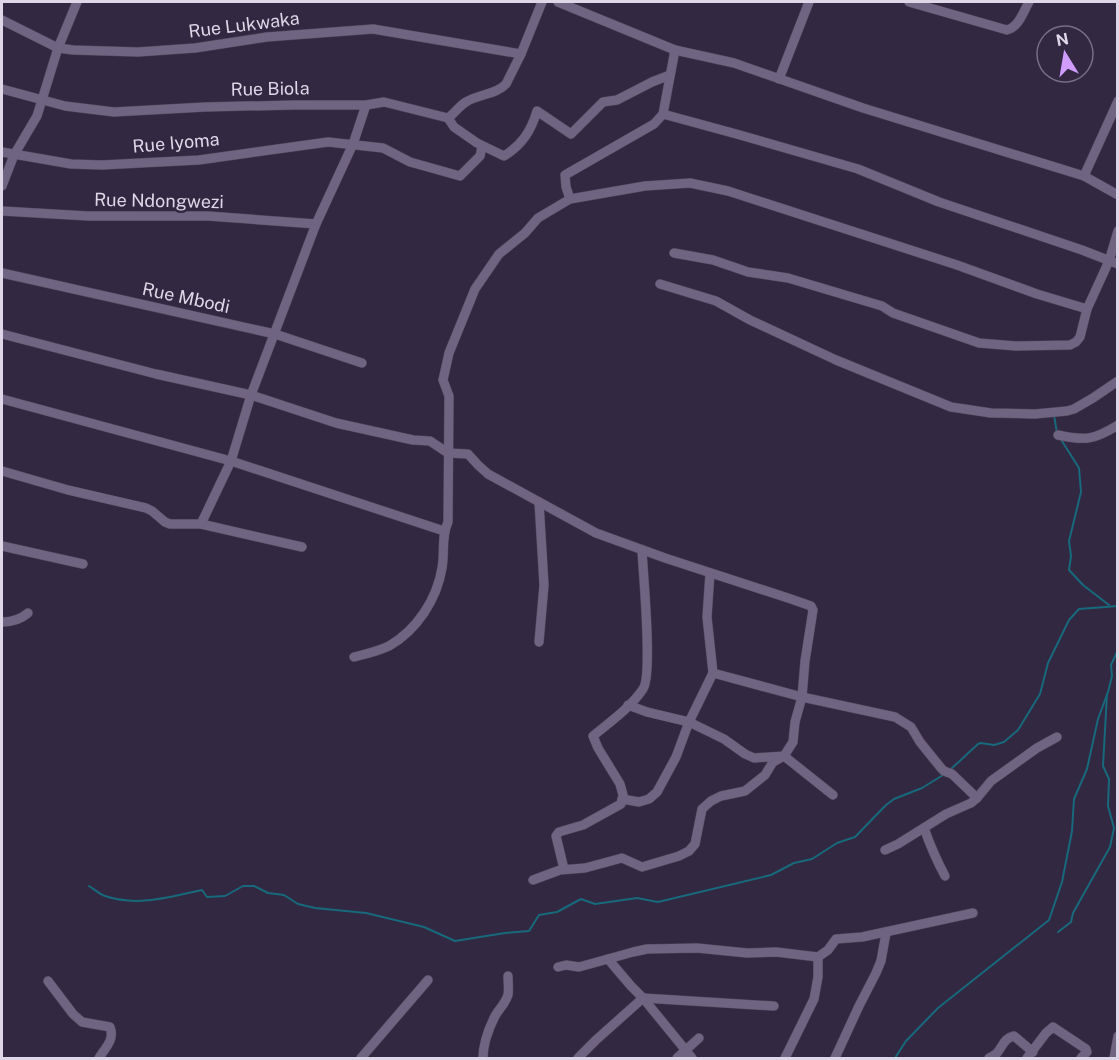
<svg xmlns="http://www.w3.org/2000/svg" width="1119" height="1060" viewBox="0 0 1119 1060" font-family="'Public Sans',sans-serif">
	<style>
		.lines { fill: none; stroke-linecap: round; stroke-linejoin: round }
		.stream { stroke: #18697b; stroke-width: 2 }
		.minor-casing { stroke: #4d4459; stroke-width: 10 }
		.minor { stroke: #6f6481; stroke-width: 9 }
		.labels { text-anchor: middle; stroke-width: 5; stroke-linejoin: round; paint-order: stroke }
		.street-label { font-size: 18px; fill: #ddd7e7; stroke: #322841 }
	</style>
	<rect width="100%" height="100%" fill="#322841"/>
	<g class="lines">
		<g class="stream">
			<polyline points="1054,415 1057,433"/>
			<polyline points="1060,438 1079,468 1081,492 1069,541 1071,556 1069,570 1083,585 1109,605"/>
			<polyline points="950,770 978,744 981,743 994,745 1004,742 1018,730 1040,694 1048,663 1069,620 1079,609 1118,606"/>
			<path d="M 89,886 C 94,889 99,894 105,896 C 137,907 170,897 202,890 L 207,897 L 225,896 L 243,886 L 254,886 L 268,893 L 284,895 L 298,904 L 315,908 L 366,913 L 424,927 L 455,941 L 505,933 L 529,931 L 539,915 L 557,912 L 581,899 L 595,904 L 637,898 L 658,902 L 771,875 L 794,863 L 812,859 L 837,843 L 855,837 L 886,805 L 894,799 L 922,788 L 943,775"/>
			<polyline points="1058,932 1071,922 1073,913 1110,847 1114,828 1108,806 1109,779 1103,766 1107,694"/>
			<polyline points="895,1058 906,1041 938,1008 1049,920 1062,882 1072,831 1074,799 1087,769 1098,719 1108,692 1112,676 1111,665 1118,650"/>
		</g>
		<defs>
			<g id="minor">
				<polyline points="558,2 675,50 734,63 863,108 1084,176 1118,195"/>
				<path d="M 909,2 L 1007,30 C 1019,27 1023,12 1029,2"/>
				<polyline points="2,20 58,48 73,50 138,52 195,48 267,37 373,29 521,54"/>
				<polyline points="779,79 809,2"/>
				<path d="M 2,89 L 65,106 L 114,112 L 205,107 L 295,105 L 366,105 L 384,102 L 448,118 C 454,114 459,106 466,102 C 478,94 496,95 506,84 L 521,54 L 542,2"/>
				<polyline points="663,114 740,135 858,169 939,202 1082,250 1118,264"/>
				<path d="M 448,118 L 454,127 L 477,143 L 504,156 C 522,145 531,131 537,111 L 571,134 L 603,102 L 617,100 L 652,82 L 670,75"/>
				<polyline points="2,152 71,164 102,165 199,160 328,142 383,148 410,162 460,176 480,156 482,147"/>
				<polyline points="1084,176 1118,101"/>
				<polyline points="2,186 14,155 37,116 58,48 77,2"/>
				<polyline points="570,199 566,187 565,175 654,124 663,114 675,50"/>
				<polyline points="2,211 88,216 208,216 316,224"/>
				<polyline points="674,253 713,260 748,272 788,278 882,306 893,313 979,343 1016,346 1070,345 1076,342 1080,337 1087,309 1109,261 1118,231"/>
				<polyline points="2,273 275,334 362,363"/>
				<polyline points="660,284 716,301 750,320 836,360 951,407 991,413 1035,414 1067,411 1074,409 1093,398 1118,381"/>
				<polyline points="2,334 156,374 251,395 336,423 413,440 430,441 448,453 468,454 478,465 488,474 596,533 665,558 791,599 811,606 813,610 805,661 802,697 795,722 793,742 784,756 773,762 765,775 745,791 721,796 711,801 702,809 695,844 689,851 679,856 642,867 622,858 585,868 560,870 533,880"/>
				<polyline points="2,399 231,461 444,531"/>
				<path d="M 1058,435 C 1085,441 1094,440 1118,425"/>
				<polyline points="2,471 68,490 146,508 152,511 165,522 170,524 201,524 302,547"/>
				<polyline points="539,502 544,585 539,642"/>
				<polyline points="201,524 231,461 251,395 316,224 353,144 366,105"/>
				<polyline points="2,546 83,564"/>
				<path d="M 2,622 C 12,622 20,620 28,613"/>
				<path d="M 354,657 C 366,654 379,651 389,646 C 417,630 437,599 442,568 C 445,552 441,537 448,522 L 449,396 L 443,380 L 449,353 L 475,289 L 499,254 L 525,233 L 538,218 L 570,199 L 645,186 L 690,183 L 728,191 L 957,265 L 1037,294 L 1087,309"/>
				<polyline points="713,673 802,697 895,717 911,727 920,742 941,768 944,771 952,774 977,798"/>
				<polyline points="628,705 647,712 689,722 724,739 745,754 754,758 784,756 833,795"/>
				<polyline points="622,799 639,802 649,799 657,792 676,757 689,722 713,673 707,617 710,573"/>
				<path d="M 924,828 C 930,845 937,861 945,876"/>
				<polyline points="885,850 898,844 946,814 971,803 977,798 991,781 1037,748 1057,737"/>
				<path d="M 564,869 L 556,836 L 559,832 L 583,825 L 621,804 L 623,795 L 620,784 L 598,748 L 593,736 C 610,722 631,707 643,689 C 653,675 643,573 642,550"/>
				<polyline points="608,959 633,952 647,949 697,948 747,953 776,952 818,957 828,950 836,939 862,937 973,913"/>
				<polyline points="558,967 566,965 579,967 608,959 631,986 643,998 692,1058"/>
				<path d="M 48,981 L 73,1014 L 82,1022 L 110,1027 C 115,1040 105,1048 99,1058"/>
				<polyline points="361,1058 428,980"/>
				<path d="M 483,1058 C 483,1043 488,1030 495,1016 C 499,1009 505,1004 508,995 C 509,989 508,982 508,976"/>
				<polyline points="578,1058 596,1040 643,998 774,1006"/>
				<polyline points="677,1058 699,1038"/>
				<polyline points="785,1058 814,999 818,977 818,957"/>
				<polyline points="835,1058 859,1006 876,973 881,961 886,933"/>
				<path d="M 989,1058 C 991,1057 995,1055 997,1053 C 1003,1046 1004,1038 1014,1036 L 1033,1052"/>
				<polyline points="1027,1058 1046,1033 1053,1027 1086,1049 1087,1052 1081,1058"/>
				<polyline points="1114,1058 1118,1036"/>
			</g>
		</defs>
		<use href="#minor" class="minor-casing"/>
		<use href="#minor" class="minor"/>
	</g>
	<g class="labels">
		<g class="street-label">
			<text transform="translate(244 25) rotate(-7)" y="6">Rue Lukwaka</text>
			<text transform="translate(270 89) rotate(-1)" y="6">Rue Biola</text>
			<text transform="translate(176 143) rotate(-5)" y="6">Rue Iyoma</text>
			<text transform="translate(159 201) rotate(1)" y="6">Rue Ndongwezi</text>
			<text transform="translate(186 298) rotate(12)" y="6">Rue Mbodi</text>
		</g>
	</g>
	<rect width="1119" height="1060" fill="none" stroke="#ddd7e7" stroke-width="6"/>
	<g transform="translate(1065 54) rotate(349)"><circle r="28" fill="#322841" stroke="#766e83" stroke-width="1.5"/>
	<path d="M0-4.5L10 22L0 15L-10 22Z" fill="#d09dfe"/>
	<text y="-9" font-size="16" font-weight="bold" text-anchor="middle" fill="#ddd7e7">N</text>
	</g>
</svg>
